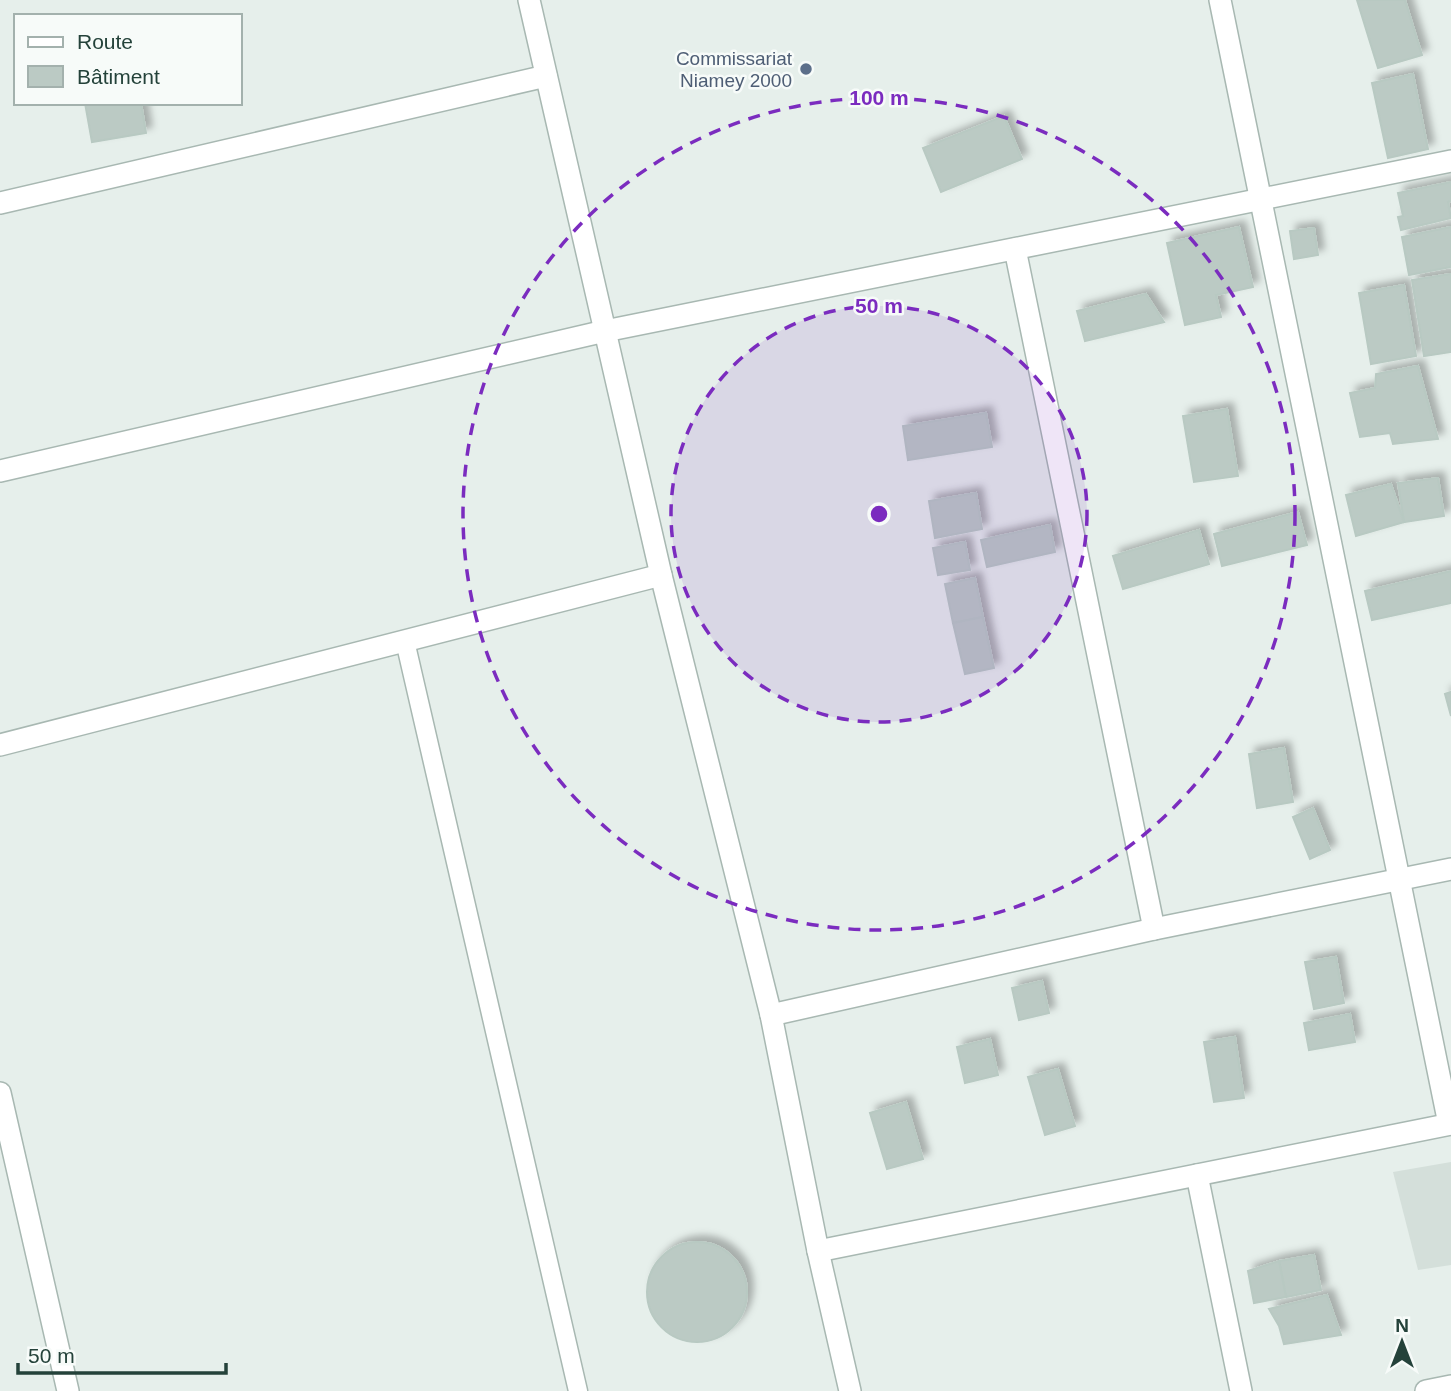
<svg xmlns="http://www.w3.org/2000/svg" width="1451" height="1391" viewBox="0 0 1451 1391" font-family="Arial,sans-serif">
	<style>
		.built { fill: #d4dfda }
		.building { fill: #bbcac4; stroke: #b8c9c2; stroke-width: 2; filter: url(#shadow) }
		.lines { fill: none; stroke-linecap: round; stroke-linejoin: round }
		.service-casing { stroke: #a8b8b2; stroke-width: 21 }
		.minor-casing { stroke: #a8b8b2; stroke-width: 24 }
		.tertiary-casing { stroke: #a8b8b2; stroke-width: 24 }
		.service { stroke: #fff; stroke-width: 18 }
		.minor { stroke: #fff; stroke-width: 21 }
		.tertiary { stroke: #fff; stroke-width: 21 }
		.ring { fill: none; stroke: #7b2cbf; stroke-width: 3.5; stroke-dasharray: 12 9 }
		.service-dot { fill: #5c6f8a; stroke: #f7fbf9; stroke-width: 2.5 }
		.labels { text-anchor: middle; stroke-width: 5; stroke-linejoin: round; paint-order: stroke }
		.service-label { font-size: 19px; fill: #4e5e75; stroke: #f7fbf9; text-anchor: end }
		.centre { fill: #7b2cbf; stroke: #f7fbf9; stroke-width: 3.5 }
		.ring-label { font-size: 21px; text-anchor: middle; font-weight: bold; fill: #7b2cbf; stroke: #f7fbf9; stroke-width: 5; stroke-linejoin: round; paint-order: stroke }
	</style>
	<defs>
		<filter id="shadow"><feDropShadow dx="6" dy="-6" stdDeviation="3.5" flood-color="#0004"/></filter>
	</defs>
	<rect width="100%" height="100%" fill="#e6efeb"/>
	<polygon class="built" points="1451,1162 1451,1265 1418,1270 1393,1172"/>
	<g class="building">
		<polygon points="1357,0 1405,0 1422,55 1378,68"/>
		<polygon points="1413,74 1428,149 1388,158 1372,83"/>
		<polygon points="85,103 141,103 146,133 92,142"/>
		<polygon points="1004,116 1022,159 941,192 923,148"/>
		<polygon points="1451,182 1451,201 1448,202 1451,218 1401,230 1398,217 1403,216 1398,193"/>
		<polygon points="1239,227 1253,287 1216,295 1221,317 1185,325 1167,243"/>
		<polygon points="1451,227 1451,267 1409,275 1402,237"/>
		<polygon points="1314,228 1318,255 1294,259 1290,231"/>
		<polygon points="1451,274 1451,352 1424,356 1412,280"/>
		<polygon points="1404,285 1416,356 1371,364 1359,293"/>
		<polygon points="1146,294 1164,322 1085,341 1077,311"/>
		<polygon points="1418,366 1438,439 1393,444 1390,433 1360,437 1350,393 1375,388 1376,374"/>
		<polygon points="1227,409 1238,476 1194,482 1183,416"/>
		<polygon points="986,413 992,447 908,460 903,426"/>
		<polygon points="1438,478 1444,516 1404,522 1398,483"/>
		<polygon points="1391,484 1404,522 1356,536 1346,495"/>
		<polygon points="976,493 982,529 935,538 929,501"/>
		<polygon points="1298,512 1307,545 1222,566 1214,534"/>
		<polygon points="1050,525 1055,552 987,567 981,540"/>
		<polygon points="1199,530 1209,564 1123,589 1113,556"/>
		<polygon points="965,542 970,570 938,575 933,548"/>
		<polygon points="1451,571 1451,603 1372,620 1365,591"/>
		<polygon points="975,578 983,617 953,623 945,584"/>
		<polygon points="983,617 994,668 965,674 953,623"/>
		<polygon points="1451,692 1451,716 1445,694"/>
		<polygon points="1284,748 1293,802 1257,808 1249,754"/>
		<polygon points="1313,808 1330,850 1310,859 1293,817"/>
		<polygon points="1336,957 1344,1003 1314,1009 1305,962"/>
		<polygon points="1042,981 1049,1013 1019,1020 1012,988"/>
		<polygon points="1350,1014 1355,1042 1309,1050 1304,1023"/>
		<polygon points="1235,1037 1244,1098 1214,1102 1204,1042"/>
		<polygon points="990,1039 998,1075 965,1083 957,1047"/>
		<polygon points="1058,1069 1075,1126 1045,1135 1028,1077"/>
		<polygon points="906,1102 923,1159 887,1169 870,1113"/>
		<circle cx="697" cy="1292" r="50"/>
		<polygon points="1314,1255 1321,1290 1286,1297 1279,1261"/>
		<polygon points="1279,1261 1286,1297 1254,1303 1248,1271"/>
		<polygon points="1327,1295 1341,1335 1284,1344 1279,1326 1269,1309"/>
	</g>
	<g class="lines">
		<defs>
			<polyline id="service" points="405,641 578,1391"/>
			<g id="minor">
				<polyline points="1220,0 1449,1124"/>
				<polyline points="0,203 546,76"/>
				<polyline points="1015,249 1154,929"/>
				<polyline points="0,471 605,331 1451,161"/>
				<polyline points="0,745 661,575"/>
				<polyline points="771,1015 1154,929 1451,869"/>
				<polyline points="0,1093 68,1391"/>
				<polyline points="1197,1175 1241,1391"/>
				<polyline points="818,1251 1451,1124"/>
				<polyline points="1426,1391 1451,1386"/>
			</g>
			<polyline id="tertiary" points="529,0 661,575 771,1015 818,1251 850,1391"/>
		</defs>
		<use href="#service" class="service-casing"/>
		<use href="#minor" class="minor-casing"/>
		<use href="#tertiary" class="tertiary-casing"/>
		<use href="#service" class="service"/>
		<use href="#minor" class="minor"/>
		<use href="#tertiary" class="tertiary"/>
	</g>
	<circle cx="879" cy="514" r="208" fill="#7b2cbf" fill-opacity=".12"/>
	<g class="ring">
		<circle cx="879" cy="514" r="208"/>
		<circle cx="879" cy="514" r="416"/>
	</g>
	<circle class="service-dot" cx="806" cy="69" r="7"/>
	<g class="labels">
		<g class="service-label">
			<text x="792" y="65">Commissariat<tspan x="792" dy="22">Niamey 2000</tspan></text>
		</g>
	</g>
	<circle cx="879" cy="514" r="10" class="centre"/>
	<g class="ring-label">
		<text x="879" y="105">100 m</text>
		<text x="879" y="313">50 m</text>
	</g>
	<rect x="14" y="14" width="228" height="91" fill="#f7fbf9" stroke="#a3b1ad" stroke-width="2"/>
	<rect x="28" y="37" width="35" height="10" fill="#ffffff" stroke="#a3b1ad" stroke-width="2"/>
	<text x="77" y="49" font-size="21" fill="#24423a">Route</text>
	<rect x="28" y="66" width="35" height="21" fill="#bbcac4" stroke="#a3b1ad" stroke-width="2"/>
	<text x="77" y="84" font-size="21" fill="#24423a">Bâtiment</text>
	<g transform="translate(1402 1342)" stroke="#f7fbf9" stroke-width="5" paint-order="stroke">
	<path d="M0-5L12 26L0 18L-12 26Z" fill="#24423a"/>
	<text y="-10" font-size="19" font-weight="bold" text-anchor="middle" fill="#24423a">N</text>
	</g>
	<path d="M18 1363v10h208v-10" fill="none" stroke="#24423a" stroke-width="3.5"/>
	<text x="28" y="1363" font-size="21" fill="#24423a" stroke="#f7fbf9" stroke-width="5" paint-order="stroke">50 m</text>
</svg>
